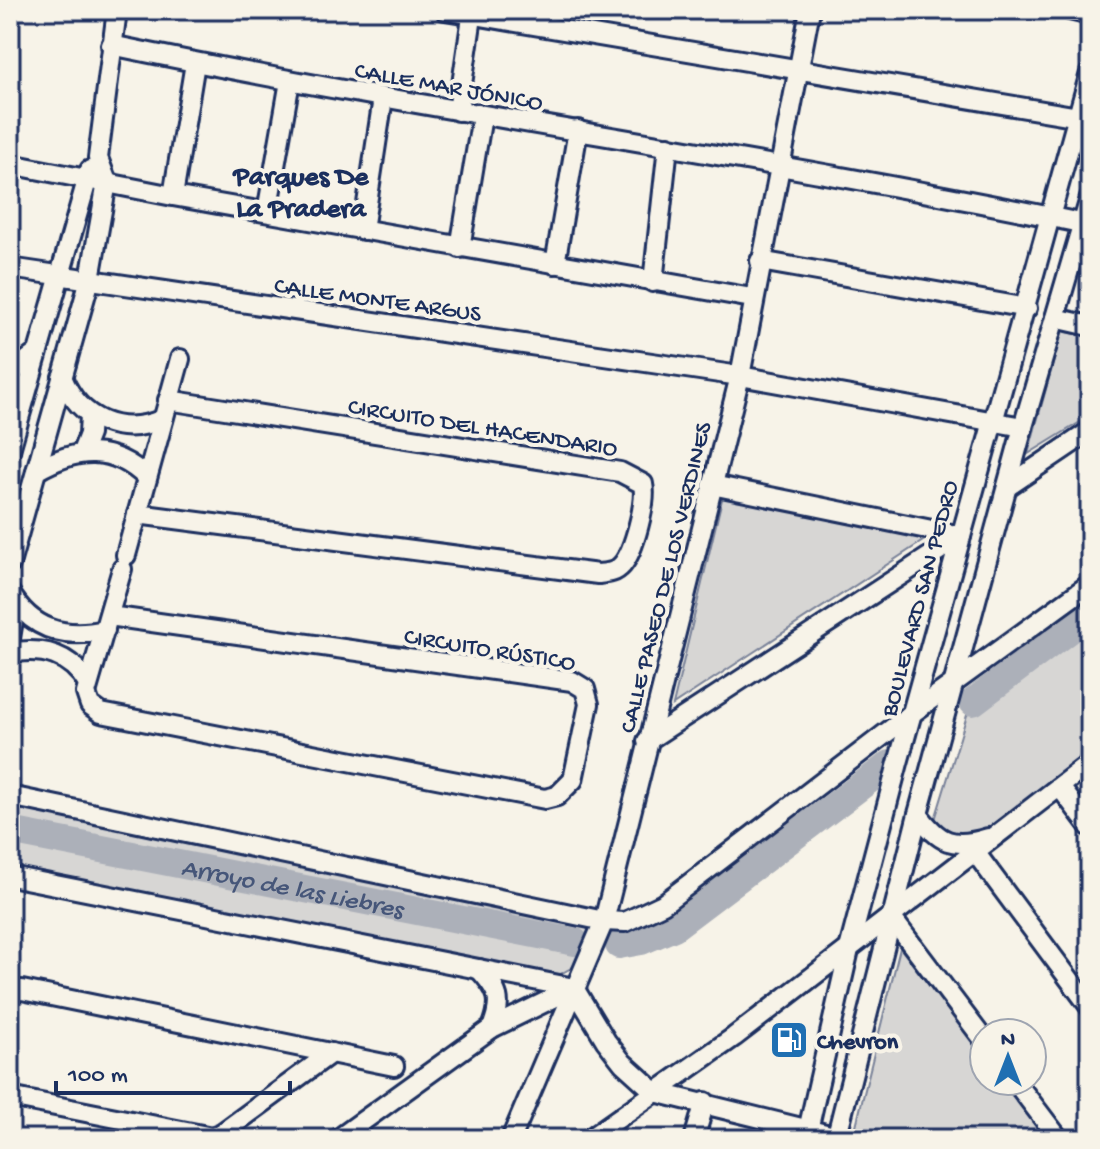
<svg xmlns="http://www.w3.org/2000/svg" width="1100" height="1149" viewBox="0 0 1100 1149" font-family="'Gochi Hand',sans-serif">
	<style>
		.green { fill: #d7d6d4; stroke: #798299; stroke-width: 2 }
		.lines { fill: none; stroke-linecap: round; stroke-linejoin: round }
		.river { stroke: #acb0b9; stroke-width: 28 }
		.minor-casing { stroke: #1b2f5e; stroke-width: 24 }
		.minor { stroke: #f7f3e8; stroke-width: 18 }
		.labels { text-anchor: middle; stroke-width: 8; stroke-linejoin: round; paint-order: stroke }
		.street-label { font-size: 24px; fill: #1b2f5e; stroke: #f7f3e8 }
		.poi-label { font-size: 24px; font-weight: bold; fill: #1b2f5e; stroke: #f7f3e8; text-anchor: start }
		.water-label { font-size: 26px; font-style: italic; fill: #465679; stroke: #f7f3e8 }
		.quarter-label { font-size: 28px; font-weight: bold; fill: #1b2f5e; stroke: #f7f3e8 }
	</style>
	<rect width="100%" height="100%" fill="#f7f3e8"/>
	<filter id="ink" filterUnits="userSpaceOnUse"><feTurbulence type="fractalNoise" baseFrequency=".0125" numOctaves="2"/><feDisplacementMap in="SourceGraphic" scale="16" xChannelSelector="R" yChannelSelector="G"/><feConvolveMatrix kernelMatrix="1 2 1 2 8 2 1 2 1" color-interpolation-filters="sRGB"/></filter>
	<g filter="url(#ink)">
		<g class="green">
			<polygon points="1062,331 1090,337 1090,416 1028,454"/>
			<polygon points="723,495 932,535 673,705"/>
			<path d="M 1090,622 L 1090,757 C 1068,774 990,841 967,839 C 953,838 944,831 934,823 L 967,715 Z"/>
			<polygon points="10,805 493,908 584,923 591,935 580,963 555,977 10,868"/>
			<polygon points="900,948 984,1056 984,1081 1003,1081 1048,1139 853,1138"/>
		</g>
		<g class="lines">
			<g class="river">
				<polyline points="973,702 1090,614"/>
				<path id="s1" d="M 10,831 L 575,942"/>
				<polyline points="619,945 641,941 674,927 890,764"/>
			</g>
			<defs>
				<g id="minor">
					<polyline points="445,10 1079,117"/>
					<polyline points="1070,10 1090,15"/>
					<path d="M 111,45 C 436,113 765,157 1090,225"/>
					<polyline points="458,111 473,10"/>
					<polyline points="10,164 173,196 752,298"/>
					<polyline points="173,196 195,63"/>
					<polyline points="267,212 290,81"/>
					<polyline points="363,230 383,98"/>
					<polyline points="460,248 482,116"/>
					<polyline points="760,261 1027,308"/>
					<polyline points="555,264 578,130"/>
					<polyline points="10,268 740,376 1023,427"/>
					<polyline points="653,282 668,146"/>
					<polyline points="1055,318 1090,326"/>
					<polyline points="10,373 37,353"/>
					<path d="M 62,377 C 80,421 121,437 163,419"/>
					<polyline points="10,450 90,170"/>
					<polyline points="82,452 89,434 90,415"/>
					<path d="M 36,471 C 76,448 112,444 147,478"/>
					<polyline points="712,485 961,536"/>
					<polyline points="1007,487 1090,431"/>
					<path d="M 137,514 L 598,574 C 608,573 615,573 622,565 C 634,551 647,502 643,484 L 620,472 L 168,400"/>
					<polyline points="126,555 180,359"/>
					<polyline points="10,564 90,279 107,182 98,158 117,10"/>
					<path d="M 10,593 C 32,630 64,639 105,630"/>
					<polyline points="109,616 572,681 585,689 589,704 573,780 557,796 545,799 101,713 90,705 86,693 122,569"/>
					<polyline points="10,638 16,603"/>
					<path d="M 10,653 C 43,647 70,654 88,684"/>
					<polyline points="647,741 961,536"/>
					<polyline points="1060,787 1090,827"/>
					<polyline points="10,796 604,921 625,922 663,904 911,714 1090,584"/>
					<path d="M 918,814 C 939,843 953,849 988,838"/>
					<polyline points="975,852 1090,1007"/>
					<polyline points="10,876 574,988"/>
					<polyline points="891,917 984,1040"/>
					<path d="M 479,969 C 499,991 503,1000 492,1028"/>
					<polyline points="574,988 606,1041 623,1063 655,1092 846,1139"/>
					<polyline points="10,991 22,990 394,1066"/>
					<polyline points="1015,1081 1059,1139"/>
					<polyline points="10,1097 212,1137 222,1133 331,1053"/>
					<polyline points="338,1139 492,1028 574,988"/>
					<polyline points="511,1139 604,921 740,376 810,10"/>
					<polyline points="589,1139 734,1037 1090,763"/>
					<polyline points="694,1139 705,1102"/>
					<polyline points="806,1139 850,945 898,763 1090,73"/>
					<polyline points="836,1139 918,814 1023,427 1090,198"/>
				</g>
			</defs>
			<use href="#minor" class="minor-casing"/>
			<use href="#minor" class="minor"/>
		</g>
	</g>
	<defs>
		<symbol id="fuel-square" viewBox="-11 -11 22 22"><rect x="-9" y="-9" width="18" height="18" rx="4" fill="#1f6fb2" stroke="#f7f3e8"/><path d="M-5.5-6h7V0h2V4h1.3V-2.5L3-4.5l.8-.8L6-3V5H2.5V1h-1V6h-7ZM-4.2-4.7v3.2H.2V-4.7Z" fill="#fff"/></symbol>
	</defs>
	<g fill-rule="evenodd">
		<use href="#fuel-square" x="767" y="1018" width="44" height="44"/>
	</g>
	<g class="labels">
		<g class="street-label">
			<text transform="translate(449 85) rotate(10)" y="8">CALLE MAR JÓNICO</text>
			<text transform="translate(378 298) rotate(8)" y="8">CALLE MONTE ARGUS</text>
			<text transform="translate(483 426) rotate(9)" y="8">CIRCUITO DEL HACENDARIO</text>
			<text transform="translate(664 577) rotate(-76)" y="8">CALLE PASEO DE LOS VERDINES</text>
			<text transform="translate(918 598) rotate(-75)" y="8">BOULEVARD SAN PEDRO</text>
			<text transform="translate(490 648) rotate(9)" y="8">CIRCUITO RÚSTICO</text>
		</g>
		<g class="poi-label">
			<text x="817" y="1048">Chevron</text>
		</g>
		<g class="water-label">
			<text dy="9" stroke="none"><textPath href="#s1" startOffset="288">Arroyo de las Liebres</textPath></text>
		</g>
		<g class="quarter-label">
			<text x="301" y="184">Parques De<tspan x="301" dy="32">La Pradera</tspan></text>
		</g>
	</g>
	<rect width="1100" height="1149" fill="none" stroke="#f7f3e8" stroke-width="40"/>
	<rect x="20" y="20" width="1060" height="1109" fill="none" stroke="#1b2f5e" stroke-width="3" filter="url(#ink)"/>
	<g transform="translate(1008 1057)"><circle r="38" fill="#f7f3e8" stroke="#9fa5b1" stroke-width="2"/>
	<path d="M0-6L14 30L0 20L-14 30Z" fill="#1f6fb2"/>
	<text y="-12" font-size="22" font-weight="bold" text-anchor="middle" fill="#1b2f5e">N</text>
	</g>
	<path d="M56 1081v12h234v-12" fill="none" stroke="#1b2f5e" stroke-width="4"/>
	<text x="68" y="1081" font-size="24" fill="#1b2f5e" stroke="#f7f3e8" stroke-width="6" paint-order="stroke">100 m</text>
</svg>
